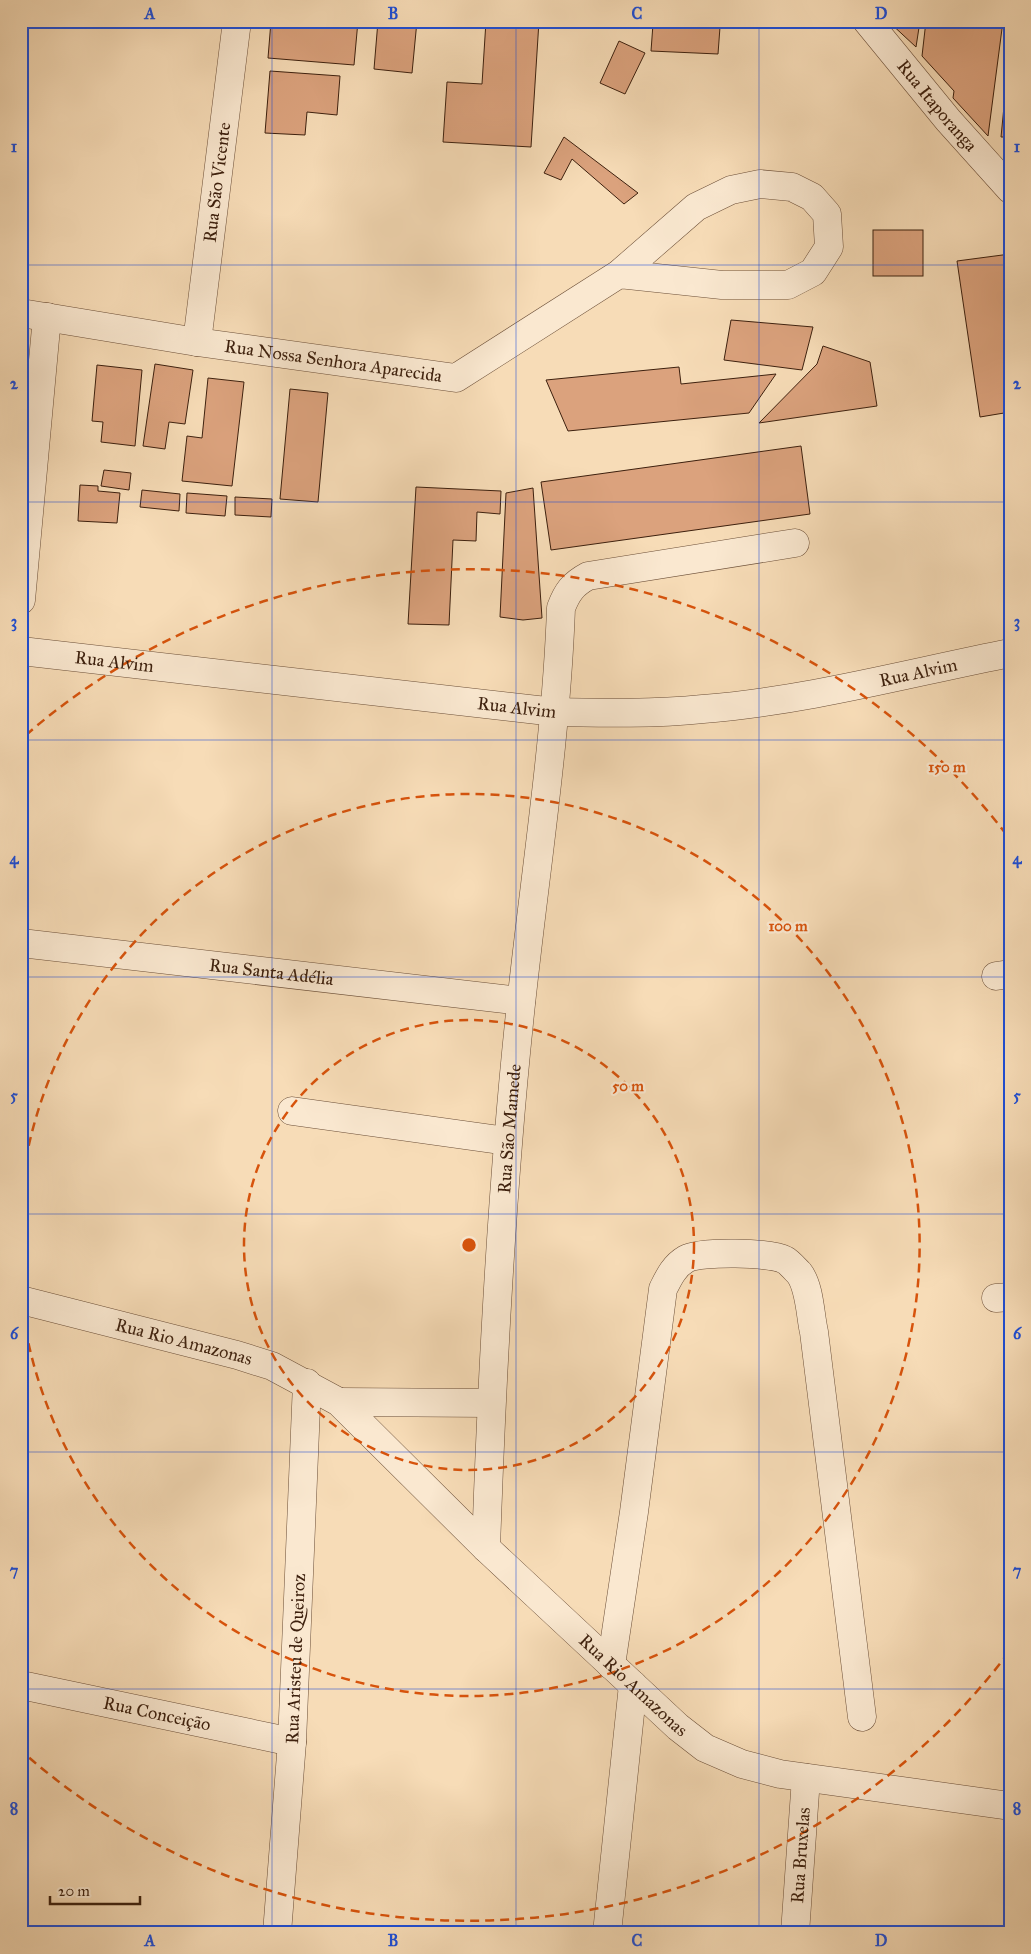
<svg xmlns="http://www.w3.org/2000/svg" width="1031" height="1954" viewBox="0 0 1031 1954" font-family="'IM FELL Great Primer',serif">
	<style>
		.building { fill: #dba27d; stroke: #3d200e }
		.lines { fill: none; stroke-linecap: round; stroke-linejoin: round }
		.minor-casing { stroke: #6c4f38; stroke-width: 29 }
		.minor { stroke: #fae8d0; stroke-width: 28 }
		.grid { fill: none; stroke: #1d4ed8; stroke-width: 1; stroke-opacity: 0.55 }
		.ring { fill: none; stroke: #d7530c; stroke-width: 2.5; stroke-dasharray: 9 6 }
		.labels { text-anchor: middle; stroke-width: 4.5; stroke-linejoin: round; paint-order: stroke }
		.street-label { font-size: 18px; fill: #3d200e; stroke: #fae8d0 }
		.centre { fill: #d7530c; stroke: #fae8d0; stroke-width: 2.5 }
		.ring-label { font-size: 15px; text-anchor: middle; font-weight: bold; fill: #d7530c; stroke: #fae8d0; stroke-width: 4.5; stroke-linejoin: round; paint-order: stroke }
		.neatline { fill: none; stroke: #1d4ed8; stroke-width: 2 }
		.grid-label { font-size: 16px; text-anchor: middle; font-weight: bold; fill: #1d4ed8 }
	</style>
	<rect width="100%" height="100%" fill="#f7dcb7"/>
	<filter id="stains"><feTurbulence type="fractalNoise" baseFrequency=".004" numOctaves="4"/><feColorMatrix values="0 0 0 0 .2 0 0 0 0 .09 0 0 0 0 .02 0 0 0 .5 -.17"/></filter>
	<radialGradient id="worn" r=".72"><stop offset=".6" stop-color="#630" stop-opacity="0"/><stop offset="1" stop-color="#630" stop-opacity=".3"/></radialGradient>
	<g class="building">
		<polygon points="271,21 358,21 354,65 268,58"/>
		<polygon points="378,21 417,21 412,73 374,69"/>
		<polygon points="486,21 539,21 531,147 443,142 447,82 482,84"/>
		<polygon points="888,21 920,21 916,47"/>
		<polygon points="926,21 1003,21 988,136 953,98 954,91 922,56"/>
		<polygon points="653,24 720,27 718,54 651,51"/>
		<polygon points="619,41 645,53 625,94 600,83"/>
		<polygon points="1010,45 1010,137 1001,137"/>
		<polygon points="270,71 340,76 337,115 307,112 305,135 265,133"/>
		<polygon points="564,137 638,193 624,204 572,159 561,180 544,173"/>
		<rect x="873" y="230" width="50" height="46"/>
		<polygon points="1010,254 1010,412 980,417 957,261"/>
		<polygon points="731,320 813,327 802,370 724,360"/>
		<polygon points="823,346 870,362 877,406 759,423 817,364"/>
		<polygon points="155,364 193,370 185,424 169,422 165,449 143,446"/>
		<polygon points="97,365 142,370 135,446 101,442 103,422 92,421"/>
		<polygon points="679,367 681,384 776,374 749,413 568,431 546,380"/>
		<polygon points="208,378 244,382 232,486 182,481 187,436 202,438"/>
		<polygon points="290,389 328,393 318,502 280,499"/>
		<polygon points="801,446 810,514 551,550 541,482"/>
		<polygon points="104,470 131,473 129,490 101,486"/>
		<polygon points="80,485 98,486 98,491 120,493 117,523 78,521"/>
		<polygon points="416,487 501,491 500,514 477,512 476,541 453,540 449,625 408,624"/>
		<polygon points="533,488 542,618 523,620 500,617 506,493"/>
		<polygon points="142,490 180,494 179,511 140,507"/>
		<polygon points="187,493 227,496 225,516 186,513"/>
		<polygon points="235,497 272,499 271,517 235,515"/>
	</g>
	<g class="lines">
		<defs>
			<g id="minor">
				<path id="s1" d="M 867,21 L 948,120 L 1010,189"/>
				<path id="s2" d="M 21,313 L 197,342 L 456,378 L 619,274 L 696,207 L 731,190 L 760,184 L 792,187 L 812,197 L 827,214 L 829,247 L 813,272 L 788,285 L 722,285 L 619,274"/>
				<path id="s3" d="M 197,342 L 237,21"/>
				<polyline points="21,600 47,317"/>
				<path id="s4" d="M 21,651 L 555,712 C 605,713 654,714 703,709 C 806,701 909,673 1010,653"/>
				<path id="s5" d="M 21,943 L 521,1001"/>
				<polyline points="996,976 1010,974"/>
				<polyline points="292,1111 507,1141"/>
				<polyline points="996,1298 1010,1297"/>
				<path id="s6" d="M 21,1300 L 237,1355 L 272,1366 L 339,1402 L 486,1548 L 678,1727 L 705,1748 L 742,1764 L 780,1774 L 1010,1806"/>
				<polyline points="339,1402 491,1403"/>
				<path id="s7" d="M 486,1548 C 492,1373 501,1198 519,1023 C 533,885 556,747 561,608 C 567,592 573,584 588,576 L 795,543"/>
				<path d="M 611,1665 L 634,1512 L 663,1289 C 669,1277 674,1266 686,1259 C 700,1251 771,1252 785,1260 C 789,1262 795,1269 799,1273 C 810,1287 810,1315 814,1332 L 862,1717"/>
				<path id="s8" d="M 21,1685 L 292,1742"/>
				<path id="s9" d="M 277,1933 L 292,1742 L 307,1383"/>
				<polyline points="607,1933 633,1685"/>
				<path id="s10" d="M 795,1933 L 806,1778"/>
			</g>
		</defs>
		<use href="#minor" class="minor-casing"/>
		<use href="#minor" class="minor"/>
	</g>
	<path class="grid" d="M 272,21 L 272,1933M 516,21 L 516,1933M 759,21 L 759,1933M 21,265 L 1010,265M 21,502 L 1010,502M 21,740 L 1010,740M 21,977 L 1010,977M 21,1214 L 1010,1214M 21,1452 L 1010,1452M 21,1689 L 1010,1689"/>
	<g class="ring">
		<circle cx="469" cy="1245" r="225"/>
		<path d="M21 1190A451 451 0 1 1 21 1300"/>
		<path d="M1009 1652A676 676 0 0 1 26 1755M26 735A676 676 0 0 1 1009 838"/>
	</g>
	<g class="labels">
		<g class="street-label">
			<text dy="6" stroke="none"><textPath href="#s1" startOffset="110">Rua Itaporanga</textPath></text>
			<text dy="6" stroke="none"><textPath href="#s3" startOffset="161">Rua São Vicente</textPath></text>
			<text dy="6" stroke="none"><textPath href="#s2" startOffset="316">Rua Nossa Senhora Aparecida</textPath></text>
			<text dy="6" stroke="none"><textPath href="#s4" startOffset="94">Rua Alvim</textPath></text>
			<text dy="6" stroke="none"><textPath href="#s4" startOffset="904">Rua Alvim</textPath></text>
			<text dy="6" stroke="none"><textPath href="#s4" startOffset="499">Rua Alvim</textPath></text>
			<text dy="6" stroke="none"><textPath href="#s5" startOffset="252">Rua Santa Adélia</textPath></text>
			<text dy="6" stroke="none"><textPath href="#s7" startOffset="420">Rua São Mamede</textPath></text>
			<text dy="6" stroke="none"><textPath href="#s6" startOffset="168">Rua Rio Amazonas</textPath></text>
			<text dy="6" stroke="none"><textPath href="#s9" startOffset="275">Rua Aristeu de Queiroz</textPath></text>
			<text dy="6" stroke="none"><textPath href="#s6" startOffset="744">Rua Rio Amazonas</textPath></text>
			<text dy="6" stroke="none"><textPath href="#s8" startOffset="139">Rua Conceição</textPath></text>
			<text dy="6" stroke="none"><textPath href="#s10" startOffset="78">Rua Bruxelas</textPath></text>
		</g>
	</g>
	<circle cx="469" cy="1245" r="8" class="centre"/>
	<g class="ring-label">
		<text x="947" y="772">150 m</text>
		<text x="788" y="931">100 m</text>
		<text x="628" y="1091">50 m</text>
	</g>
	<rect width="1031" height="1954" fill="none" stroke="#f7dcb7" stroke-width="55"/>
	<path d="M50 1896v8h90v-8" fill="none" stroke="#3d200e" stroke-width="2.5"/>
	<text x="58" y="1896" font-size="15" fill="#3d200e" stroke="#fae8d0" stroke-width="4" paint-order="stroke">20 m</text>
	<rect x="28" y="28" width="976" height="1898" class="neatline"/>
	<g class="grid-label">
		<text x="150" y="19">A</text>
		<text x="393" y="19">B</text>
		<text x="637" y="19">C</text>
		<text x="881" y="19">D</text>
		<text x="14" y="152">1</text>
		<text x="1017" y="152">1</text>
		<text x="14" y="389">2</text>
		<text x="1017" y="389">2</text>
		<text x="14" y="627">3</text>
		<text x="1017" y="627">3</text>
		<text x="14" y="864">4</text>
		<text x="1017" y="864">4</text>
		<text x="14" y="1101">5</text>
		<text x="1017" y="1101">5</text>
		<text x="14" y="1339">6</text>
		<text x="1017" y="1339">6</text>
		<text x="14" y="1576">7</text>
		<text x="1017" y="1576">7</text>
		<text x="14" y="1814">8</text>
		<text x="1017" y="1814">8</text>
		<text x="150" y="1946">A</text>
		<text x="393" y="1946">B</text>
		<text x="637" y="1946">C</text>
		<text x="881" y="1946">D</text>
	</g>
	<rect width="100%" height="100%" filter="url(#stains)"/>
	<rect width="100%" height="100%" fill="url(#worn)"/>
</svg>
